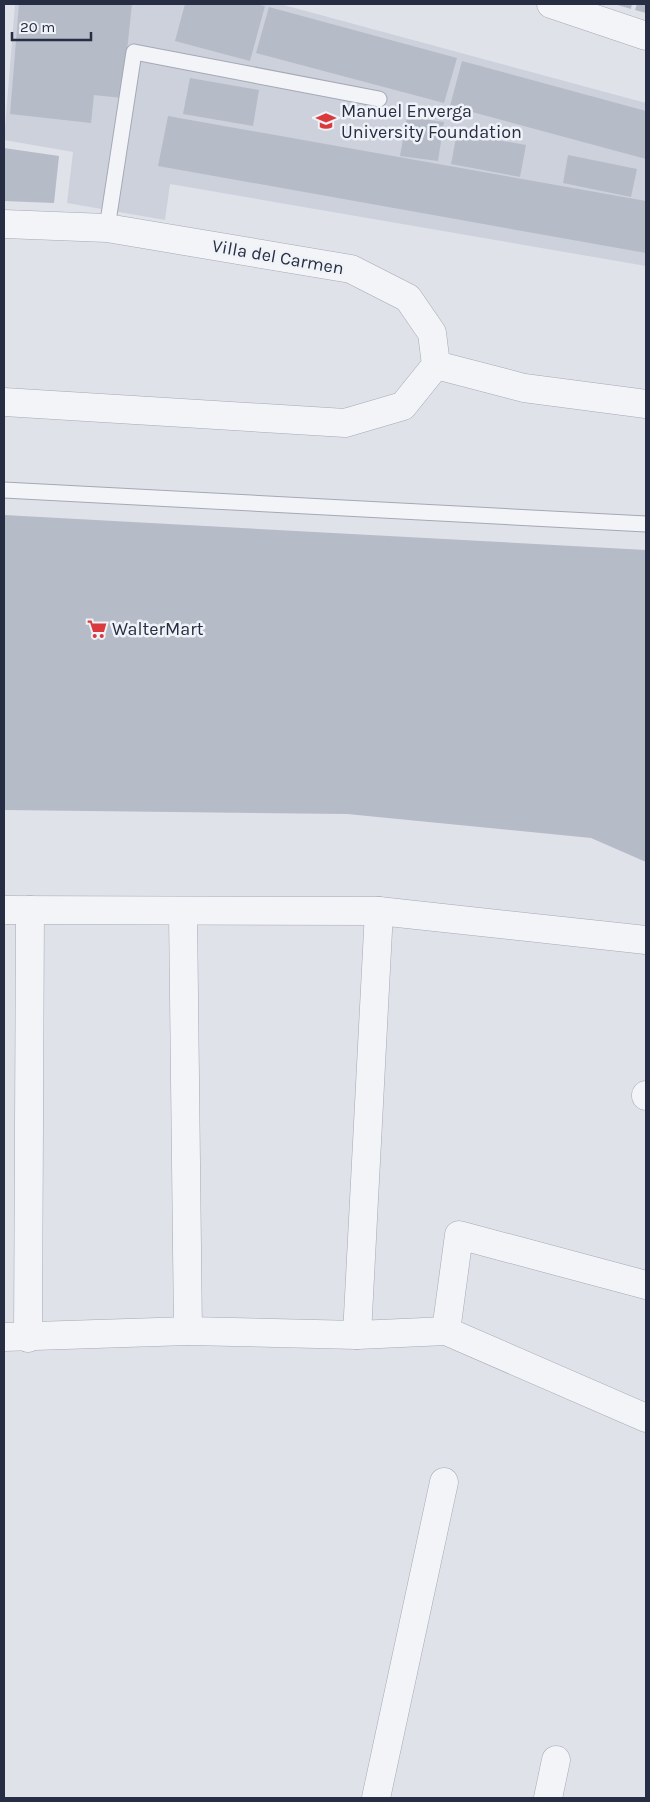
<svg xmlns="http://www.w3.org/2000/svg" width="650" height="1802" viewBox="0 0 650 1802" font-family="Karla,sans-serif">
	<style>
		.built { fill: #cdd1dc }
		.building { fill: #b6bbc8 }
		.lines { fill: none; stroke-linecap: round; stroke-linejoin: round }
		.service-casing { stroke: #a5a8b5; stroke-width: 17 }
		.minor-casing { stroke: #a5a8b5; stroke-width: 29 }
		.service { stroke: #f3f4f8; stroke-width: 15 }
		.minor { stroke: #f3f4f8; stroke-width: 28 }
		.labels { text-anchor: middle; stroke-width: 5; stroke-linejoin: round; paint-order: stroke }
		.poi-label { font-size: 18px; fill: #272d43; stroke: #eff2f7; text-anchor: start }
		.street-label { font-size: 18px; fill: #272d43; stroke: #eff2f7 }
	</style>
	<rect width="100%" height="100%" fill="#e0e2ea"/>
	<polygon class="built" points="15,4 280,4 646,103 646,266 170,184 165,220 67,203 73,152 4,140"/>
	<g class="building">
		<polygon points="19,4 132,4 122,98 94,95 91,123 10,114"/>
		<polygon points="185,4 255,4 265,6 250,61 175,41"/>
		<polygon points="614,4 632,4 631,9"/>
		<polygon points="637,4 646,4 646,13 635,10"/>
		<polygon points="269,7 457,58 444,103 256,53"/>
		<polygon points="462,61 646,111 646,159 450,106"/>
		<polygon points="190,78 259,90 253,126 183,114"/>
		<polygon points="168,116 646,201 646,253 158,166"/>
		<polygon points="407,117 444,122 438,161 400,156"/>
		<polygon points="457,133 526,145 520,177 451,164"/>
		<polygon points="4,148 59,156 54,203 4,201"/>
		<polygon points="568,155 637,169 631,197 563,183"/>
		<polygon points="4,515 646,550 646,862 591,838 347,814 4,810"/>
	</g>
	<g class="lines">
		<defs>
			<g id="service">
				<polyline points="107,228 134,52 379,99"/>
				<polyline points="4,490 646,524"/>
			</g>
			<g id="minor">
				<polyline points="551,4 646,36"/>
				<polyline points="4,224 107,228 351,269 408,298 432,333 436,365 403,406 345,423 4,402"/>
				<polyline points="436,365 524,388 646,404"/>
				<polyline points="4,910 379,911 646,940"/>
				<polyline points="183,912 188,1331"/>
				<polyline points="646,1096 646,1095"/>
				<polyline points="446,1331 459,1235 646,1285"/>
				<polyline points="357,1335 379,911"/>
				<polyline points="4,1337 188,1331 357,1335 446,1331 646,1418"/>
				<polyline points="28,1338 30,910"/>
				<polyline points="376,1798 444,1482"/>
				<polyline points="548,1798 556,1760"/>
			</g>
		</defs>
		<use href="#service" class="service-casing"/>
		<use href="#minor" class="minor-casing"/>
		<use href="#service" class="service"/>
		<use href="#minor" class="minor"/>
	</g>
	<defs>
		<symbol id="university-bare" viewBox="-9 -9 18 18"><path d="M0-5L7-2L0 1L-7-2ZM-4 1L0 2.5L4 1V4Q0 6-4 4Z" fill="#da3a3d" stroke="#eff2f7" stroke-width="2.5" paint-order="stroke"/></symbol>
		<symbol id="supermarket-bare" viewBox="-9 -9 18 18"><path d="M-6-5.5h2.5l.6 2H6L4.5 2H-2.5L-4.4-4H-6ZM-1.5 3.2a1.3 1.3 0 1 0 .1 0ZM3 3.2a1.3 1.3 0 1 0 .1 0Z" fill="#da3a3d" stroke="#eff2f7" stroke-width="2.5" paint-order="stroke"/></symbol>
	</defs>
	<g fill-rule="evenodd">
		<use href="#university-bare" x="312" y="107" width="28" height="28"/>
		<use href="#supermarket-bare" x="83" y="615" width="28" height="28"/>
	</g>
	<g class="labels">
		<g class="poi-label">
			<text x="341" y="117">Manuel Enverga<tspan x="341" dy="21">University Foundation</tspan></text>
			<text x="112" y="635">WalterMart</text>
		</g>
		<g class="street-label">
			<text transform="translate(278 257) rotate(10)" y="6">Villa del Carmen</text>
		</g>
	</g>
	<rect width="650" height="1802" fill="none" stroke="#272d43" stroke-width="10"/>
	<path d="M12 32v8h79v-8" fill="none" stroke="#272d43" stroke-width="2.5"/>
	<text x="20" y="32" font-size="15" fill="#272d43" stroke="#eff2f7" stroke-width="4" paint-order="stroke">20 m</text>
</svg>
